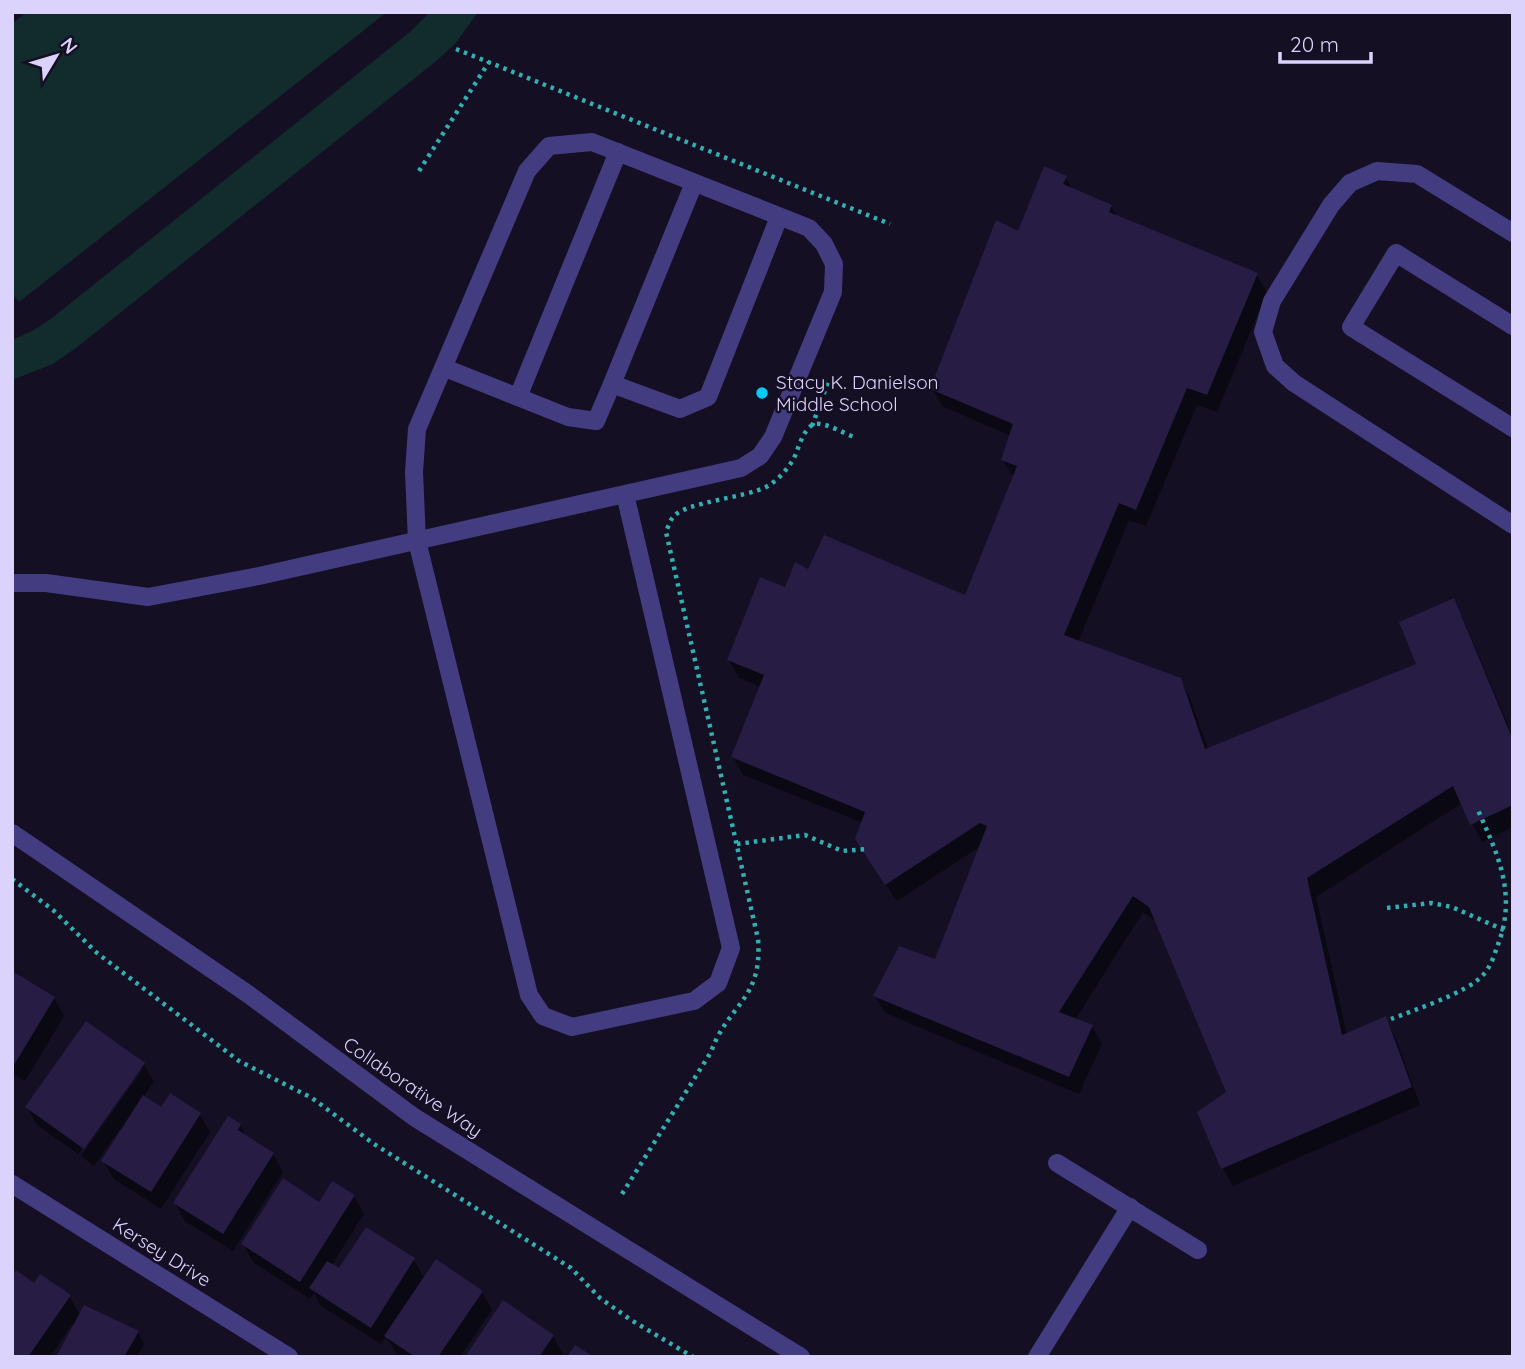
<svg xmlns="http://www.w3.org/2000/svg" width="1525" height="1369" viewBox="0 0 1525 1369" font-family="Quicksand,sans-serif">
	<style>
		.green { fill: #122c2d }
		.shadow { fill: #0007 }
		.building { fill: #271c44 }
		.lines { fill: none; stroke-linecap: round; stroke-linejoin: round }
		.path { stroke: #33aeb1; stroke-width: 4.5; stroke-dasharray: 3.5 5; stroke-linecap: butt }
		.minor { stroke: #443c81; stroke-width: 18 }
		.poi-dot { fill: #08c8f4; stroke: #140f23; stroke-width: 2.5 }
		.labels { text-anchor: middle; stroke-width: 5; stroke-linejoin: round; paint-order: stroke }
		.poi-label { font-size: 19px; fill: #dcd3fd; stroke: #140f23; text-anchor: start }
		.street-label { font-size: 19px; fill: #dcd3fd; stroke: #140f23 }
	</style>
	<rect width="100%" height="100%" fill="#140f23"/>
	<g class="green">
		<polygon points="27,12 387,12 19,302 12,293 12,24"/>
		<polygon points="430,12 478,12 456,43 435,62 76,348 53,364 12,380 12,340 34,330 52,318 410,32"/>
	</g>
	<g class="shadow">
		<polygon points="1065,177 1073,190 1111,206 1117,217 1256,274 1267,292 1217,412 1197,405 1146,526 1129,520 1078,642 1180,679 1190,698 1208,749 1419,665 1453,601 1463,618 1513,737 1513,827 1482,842 1462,803 1316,897 1347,1035 1385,1018 1395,1036 1420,1105 1233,1186 1223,1168 1199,1113 1228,1092 1157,922 1143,912 1075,1020 1092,1026 1102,1044 1079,1094 885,1013 875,996 936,962 981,846 897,901 867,857 863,823 743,775 733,757 761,687 739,678 729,660 786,590 966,597 1014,478 1003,460 1011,436 942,406 932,388 1018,234"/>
		<polygon points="12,973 54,998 64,1016 25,1081 12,1074"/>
		<polygon points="144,1065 154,1082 143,1097 162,1110 199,1114 210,1132 161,1209 114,1179 103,1161 123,1131 120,1129 94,1166 81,1156 143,1069 139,1069 78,1154 37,1125 27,1107"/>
		<polygon points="240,1125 247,1138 273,1154 283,1172 233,1251 185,1221 175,1203"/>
		<polygon points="354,1196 364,1214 331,1266 340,1271 413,1259 425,1279 482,1292 492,1310 460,1357 401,1357 396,1353 386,1336 381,1344 321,1306 314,1293 310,1299 253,1262 243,1244 320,1204"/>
		<polygon points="35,1286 69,1296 80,1315 138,1332 144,1344 137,1357 58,1357 75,1326 72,1324 50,1357 12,1357"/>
		<polygon points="553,1336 563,1354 561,1357 467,1357"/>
	</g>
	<g class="building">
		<polygon points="1044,166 1067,176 1063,184 1112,205 1109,212 1258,273 1207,395 1187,388 1136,510 1119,503 1064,635 1181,678 1205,749 1416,664 1399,622 1454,598 1513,740 1513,805 1470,825 1453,786 1307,878 1342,1035 1386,1016 1412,1087 1221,1169 1197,1112 1226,1092 1149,907 1133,896 1059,1012 1093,1025 1069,1077 873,996 899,946 935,959 987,826 980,823 885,885 855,839 865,812 731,757 764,675 727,660 760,577 785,587 795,562 808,569 824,535 965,595 1017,466 1001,460 1013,424 930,389 996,220 1018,231"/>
		<polygon points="12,971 55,997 14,1065 12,1063"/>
		<polygon points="86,1021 145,1063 84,1149 25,1107"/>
		<polygon points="170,1093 201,1113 151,1192 101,1161 143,1095 161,1107"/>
		<polygon points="228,1116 241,1124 238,1130 274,1153 223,1234 173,1203"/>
		<polygon points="283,1178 319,1202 332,1181 355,1195 300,1282 241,1244"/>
		<polygon points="366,1227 415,1258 371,1328 309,1288 327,1261 339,1268"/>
		<polygon points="436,1259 483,1291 438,1357 415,1357 384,1336"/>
		<polygon points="16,1270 34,1283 40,1274 71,1295 28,1357 12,1357 12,1276"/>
		<polygon points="503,1300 554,1335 539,1357 465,1357"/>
		<polygon points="84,1305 139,1331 124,1357 56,1357"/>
		<polygon points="575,1345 594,1357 567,1357"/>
	</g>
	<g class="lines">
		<g class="path">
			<polyline points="456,49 890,224"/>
			<polyline points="419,171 489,62"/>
			<polyline points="812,426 828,382"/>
			<polyline points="737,844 805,835 842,851 868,849"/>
			<polyline points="12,879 53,910 97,953 239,1061 312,1098 374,1144 571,1268 600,1298 631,1320 693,1357"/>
			<polyline points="1387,908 1431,903 1452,907 1504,930"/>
			<path d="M 1391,1019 C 1414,1010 1467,993 1483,975 C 1490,968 1494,956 1497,947 C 1518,895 1498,855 1477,808"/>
			<path d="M 622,1194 L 711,1052 C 728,1004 763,1000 758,939 L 666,532 C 668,527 670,521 673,517 C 685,502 744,498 766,487 C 777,481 786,471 793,460 C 798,451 803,427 815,424 C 826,422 845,434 856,438"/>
		</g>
		<g class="minor">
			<polyline points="1513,233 1417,174 1377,171 1350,183 1331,205 1272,301 1263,332 1275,366 1294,383 1513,525"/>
			<polyline points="1513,326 1396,253 1351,327 1513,428"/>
			<polyline points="445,368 568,417 596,421 612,384 680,409 708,397 779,217"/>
			<polyline points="612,384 694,183"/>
			<polyline points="518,397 618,152"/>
			<polyline points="12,583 46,583 148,597 259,576 741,468 760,456 773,437 833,292 834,264 824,244 809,228 592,142 549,146 527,171 417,429 414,472 417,541 529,995 543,1016 572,1027 684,1003 694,1001 718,983 731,948 625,494"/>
			<polyline points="12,833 248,994 414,1117 801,1357"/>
			<polyline points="1057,1163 1198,1250"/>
			<polyline points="12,1184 289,1357"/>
			<polyline points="1037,1357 1130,1207"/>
		</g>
	</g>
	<circle class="poi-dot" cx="762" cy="393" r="7"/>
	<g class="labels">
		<g class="poi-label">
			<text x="776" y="389">Stacy K. Danielson<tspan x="776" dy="22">Middle School</tspan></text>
		</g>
		<g class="street-label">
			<text transform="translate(413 1087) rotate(34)" y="7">Collaborative Way</text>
			<text transform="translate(162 1252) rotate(32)" y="7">Kersey Drive</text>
		</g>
	</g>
	<rect width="1525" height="1369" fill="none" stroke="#dcd3fd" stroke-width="28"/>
	<g transform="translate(56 56) rotate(52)" stroke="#140f23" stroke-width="5" paint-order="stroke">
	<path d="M0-5L12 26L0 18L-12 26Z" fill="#dcd3fd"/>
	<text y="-10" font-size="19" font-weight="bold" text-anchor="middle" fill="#dcd3fd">N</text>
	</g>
	<path d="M1280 52v10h91v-10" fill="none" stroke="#dcd3fd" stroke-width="3.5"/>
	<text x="1290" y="52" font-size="21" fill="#dcd3fd" stroke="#140f23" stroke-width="5" paint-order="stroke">20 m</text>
</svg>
